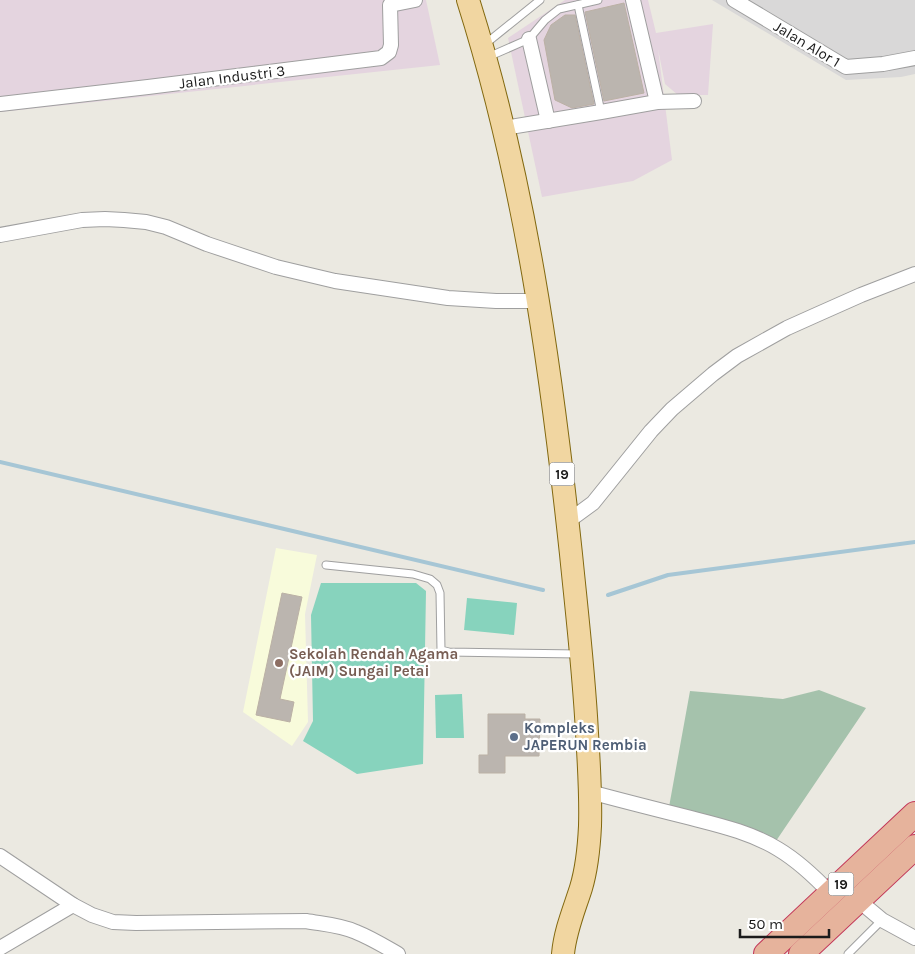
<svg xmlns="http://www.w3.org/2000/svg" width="915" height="954" viewBox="0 0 915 954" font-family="Karla,sans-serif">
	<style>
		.residential { fill: #d9d8d8 }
		.industrial { fill: #e4d4df }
		.education { fill: #f8fbdb }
		.cemetery { fill: #a5c2ac }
		.pitch { fill: #87d3bd }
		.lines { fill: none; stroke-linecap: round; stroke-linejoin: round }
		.stream { stroke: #a6c6d5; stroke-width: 4 }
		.building { fill: #bbb5af; stroke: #bbb1a5 }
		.service-casing { stroke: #9f9f9f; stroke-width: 9 }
		.minor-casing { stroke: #9f9f9f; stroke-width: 16 }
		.primary-casing { stroke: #82680f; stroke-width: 24 }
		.trunk-casing { stroke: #c23658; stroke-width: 26 }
		.service { stroke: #fff; stroke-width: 7 }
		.minor { stroke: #fff; stroke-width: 14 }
		.primary { stroke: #f1d6a1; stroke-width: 22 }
		.trunk { stroke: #e6b39c; stroke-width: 24 }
		.education-dot { fill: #8d6e63; stroke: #fff; stroke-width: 2 }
		.service-dot { fill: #5c6f8a; stroke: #fff; stroke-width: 2 }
		.labels { text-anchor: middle; stroke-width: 4.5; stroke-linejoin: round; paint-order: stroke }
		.shield { fill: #fff; stroke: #5f5f5f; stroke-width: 1 }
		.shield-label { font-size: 14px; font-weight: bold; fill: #1b1b1b }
		.street-label { font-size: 15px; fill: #1b1b1b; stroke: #fff }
		.education-label { font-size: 15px; font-weight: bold; fill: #785e54; stroke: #fff; text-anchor: start }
		.service-label { font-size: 15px; font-weight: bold; fill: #4e5e75; stroke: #fff; text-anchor: start }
	</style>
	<rect width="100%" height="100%" fill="#ebe9e1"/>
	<polygon class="residential" points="712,0 915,0 915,74 901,77 846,80"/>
	<g class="industrial">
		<polygon points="0,0 426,0 440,65 0,112"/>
		<polygon points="565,0 648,0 656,33 713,24 708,95 678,95 665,84 658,49 672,160 633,181 542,197 508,38"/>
	</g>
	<polygon class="education" points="276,548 317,555 305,614 308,722 292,746 243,712"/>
	<polygon class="cemetery" points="819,690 866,708 776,841 669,807 690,691 783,699"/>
	<g class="pitch">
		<polygon points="321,583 416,583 426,591 423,764 357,774 303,741 313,721 311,615"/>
		<polygon points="467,598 517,603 514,635 464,630"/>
		<polygon points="462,694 464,738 436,738 435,695"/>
	</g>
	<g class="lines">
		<g class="stream">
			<polyline points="0,462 543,590"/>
			<polyline points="608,595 668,575 915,542"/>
		</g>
	</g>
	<g class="building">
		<polygon points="624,3 644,93 604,101 585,12"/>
		<polygon points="565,15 575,15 594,104 572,108 555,100 544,40 551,25"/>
		<polygon points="282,593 302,597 280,699 294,702 290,722 256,715"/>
		<polygon points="488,714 525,714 525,719 540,719 539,756 505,756 505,773 479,773 479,755 488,755"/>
	</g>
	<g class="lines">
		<defs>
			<g id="service">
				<polyline points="578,5 601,112"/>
				<polyline points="484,45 540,0"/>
				<polyline points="488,57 529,39 545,20 559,9 598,0"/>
				<polyline points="326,565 413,574 430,579 437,585 440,593 441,650 449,652 579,654"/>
				<polyline points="848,954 882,920"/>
			</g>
			<g id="minor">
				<polyline points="633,0 657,102"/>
				<polyline points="734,0 846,67 883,64 915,58"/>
				<polyline points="529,39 548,121"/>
				<polyline points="0,104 148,87 381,58 389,52 391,45 390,5 415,0"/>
				<polyline points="504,128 601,112 657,102 694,101"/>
				<polyline points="0,235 82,220 105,219 124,220 146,222 166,227 207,244 276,267 335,281 448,298 496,301 537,301"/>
				<polyline points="567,522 593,503 651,431 672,409 713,374 737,356 787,328 816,315 861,295 915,274"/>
				<path d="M 590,792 C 623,801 655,809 687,817 C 718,825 750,832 778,849 C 798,861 815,877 831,894"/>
				<path d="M 0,856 L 73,905 L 92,915 L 113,922 L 136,923 L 306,921 C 323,924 341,925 356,932 C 371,938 384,946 398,954"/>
				<polyline points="858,900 882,920 915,938"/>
				<polyline points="0,948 73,905"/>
			</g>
			<path id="primary" d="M 468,0 C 525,180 551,367 571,554 C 577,614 584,673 587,733 C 589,764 591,795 590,826 C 589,847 587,868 581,888 C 574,910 565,931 563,954"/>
			<g id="trunk">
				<polyline points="766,954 915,814"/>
				<polyline points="801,954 915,847"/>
			</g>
		</defs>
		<use href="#service" class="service-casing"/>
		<use href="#minor" class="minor-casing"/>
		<use href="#primary" class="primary-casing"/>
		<use href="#trunk" class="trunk-casing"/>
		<use href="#service" class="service"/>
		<use href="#minor" class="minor"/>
		<use href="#primary" class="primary"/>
		<use href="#trunk" class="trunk"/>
	</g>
	<circle class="education-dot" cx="279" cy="663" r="5"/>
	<circle class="service-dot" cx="514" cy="737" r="5"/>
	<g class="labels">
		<g class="shield">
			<rect x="549.5" y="462.5" width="25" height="23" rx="4"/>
			<rect x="828.5" y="872.5" width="25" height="23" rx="4"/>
		</g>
		<g class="shield-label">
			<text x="562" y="479">19</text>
			<text x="841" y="889">19</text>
		</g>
		<g class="street-label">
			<text transform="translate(807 44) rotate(31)" y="5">Jalan Alor 1</text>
			<text transform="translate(232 77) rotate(-7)" y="5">Jalan Industri 3</text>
		</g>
		<g class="education-label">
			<text x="289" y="659">Sekolah Rendah Agama<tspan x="289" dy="17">(JAIM) Sungai Petai</tspan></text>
		</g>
		<g class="service-label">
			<text x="524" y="733">Kompleks<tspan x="524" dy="17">JAPERUN Rembia</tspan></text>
		</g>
	</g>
	<path d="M740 929v8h89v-8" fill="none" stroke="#1b1b1b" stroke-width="2.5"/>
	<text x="748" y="929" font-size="15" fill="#1b1b1b" stroke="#ffffff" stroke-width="4" paint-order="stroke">50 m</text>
</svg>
